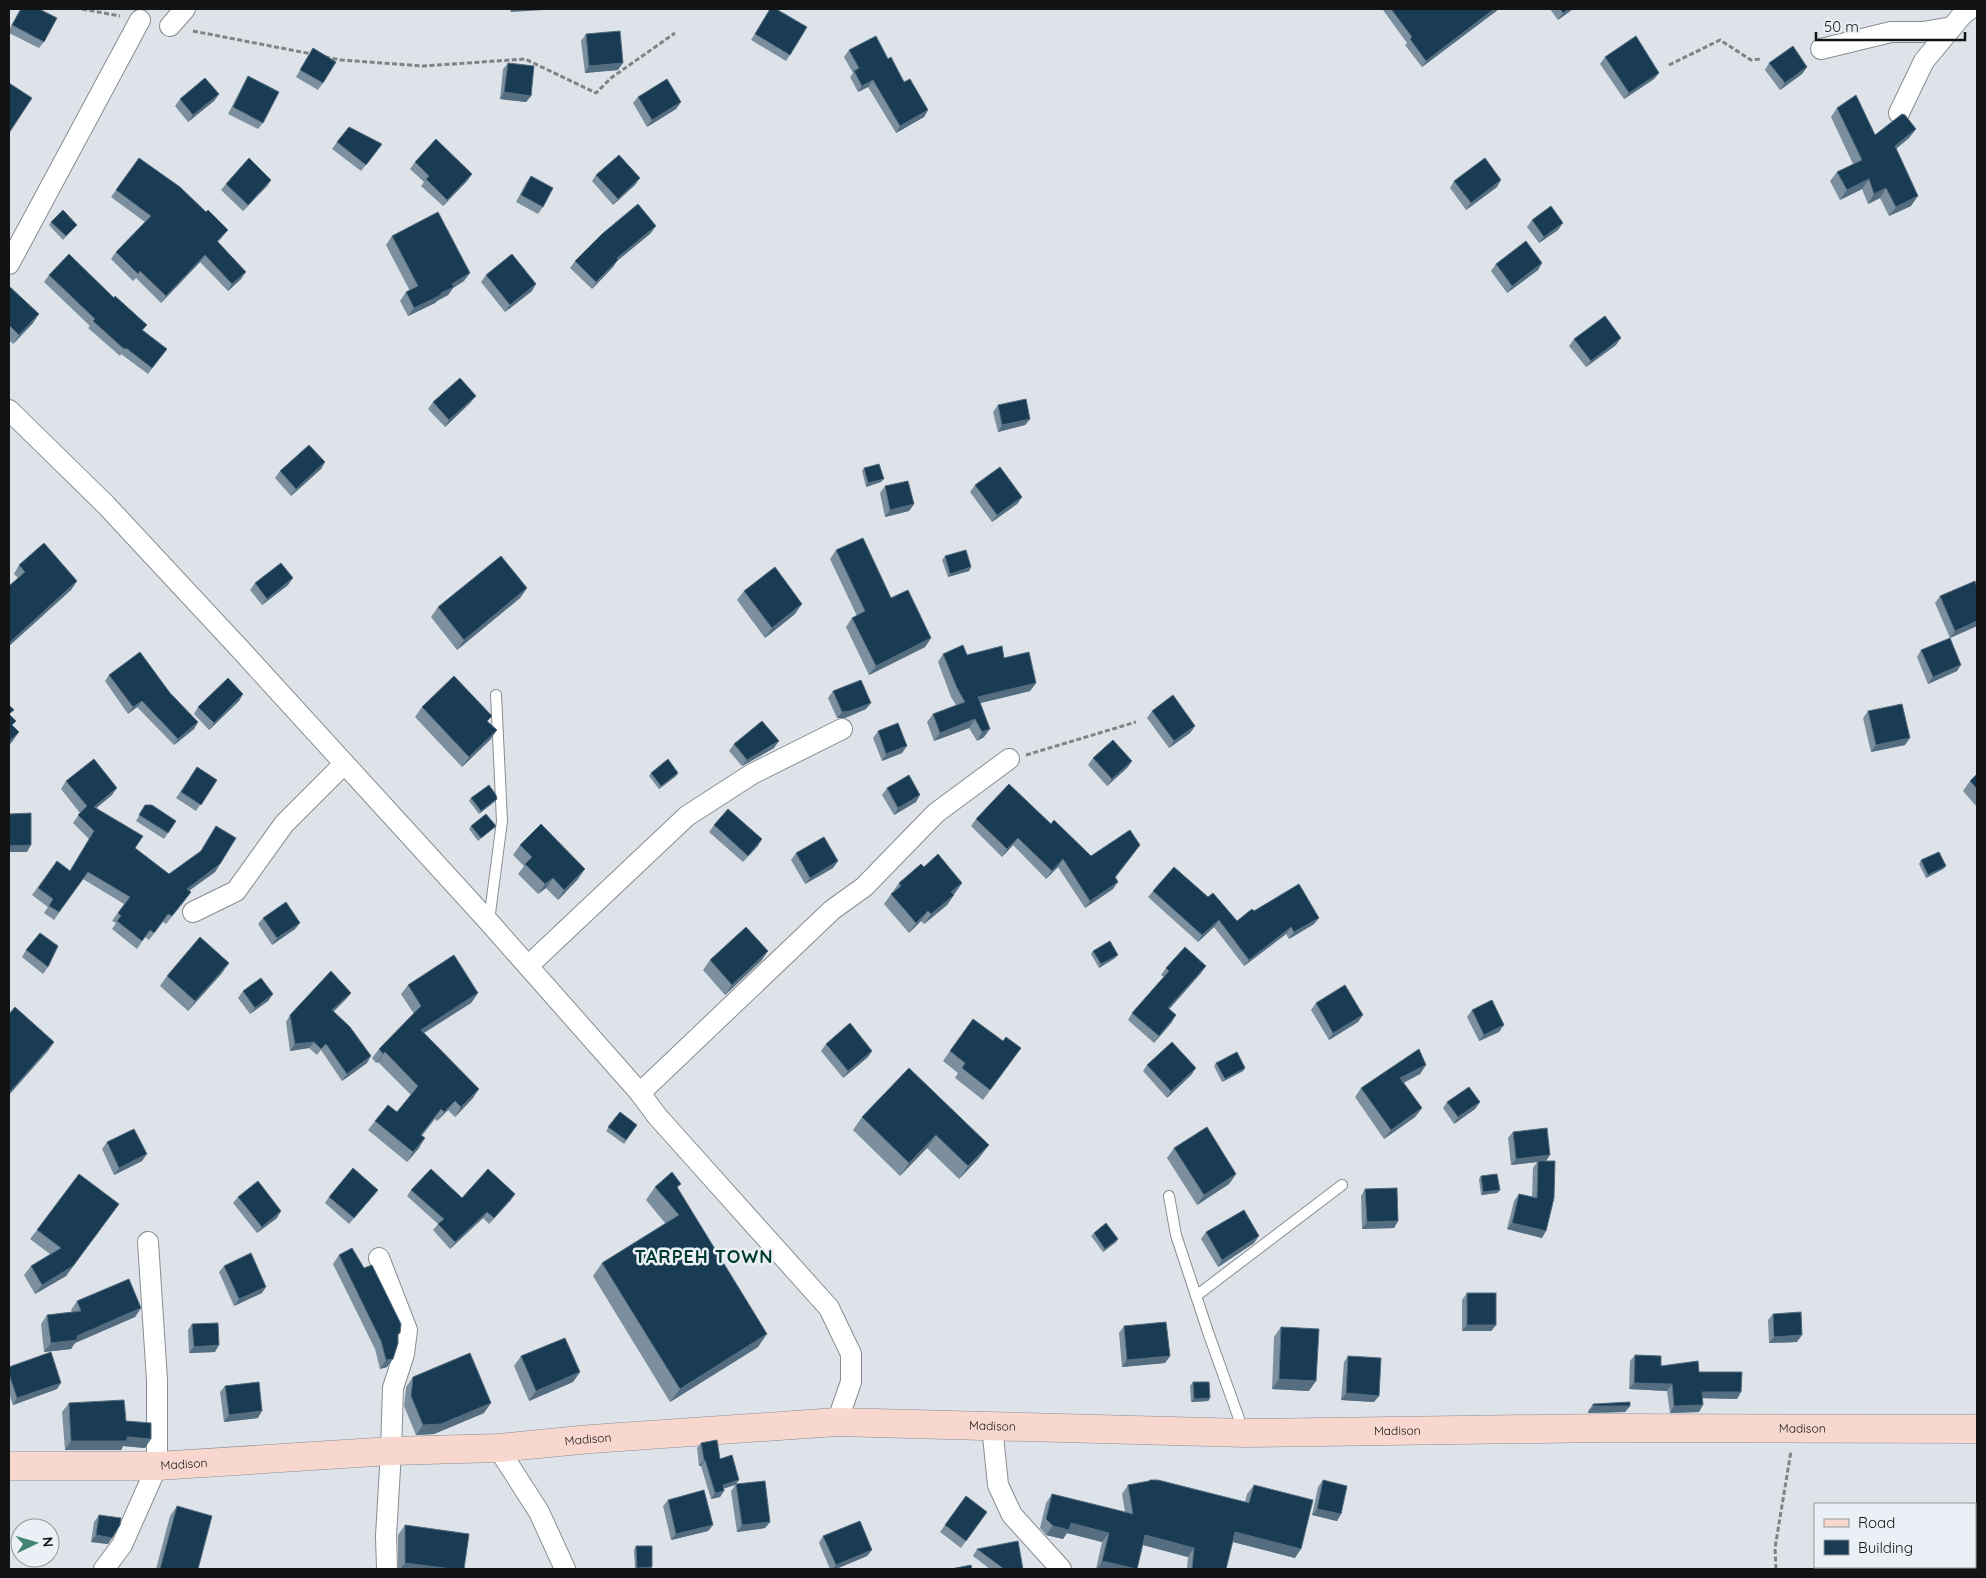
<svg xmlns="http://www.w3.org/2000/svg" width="1986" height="1578" viewBox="0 0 1986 1578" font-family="Quicksand,sans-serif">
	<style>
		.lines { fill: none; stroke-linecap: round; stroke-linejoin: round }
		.lane-casing { stroke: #888d92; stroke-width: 12 }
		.street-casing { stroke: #888d92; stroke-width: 22 }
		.secondary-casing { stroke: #888d92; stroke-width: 29 }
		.path { stroke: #7f8386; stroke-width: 3; stroke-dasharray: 5 2.5; stroke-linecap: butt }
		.lane { stroke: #fff; stroke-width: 10 }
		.street { stroke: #fff; stroke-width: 20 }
		.secondary { stroke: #f8d7cf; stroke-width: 28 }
		.wall { fill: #7b8f9e }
		.shaded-wall { fill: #546d80 }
		.building { fill: #193b53; stroke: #546d80 }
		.labels { text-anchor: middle; stroke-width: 5; stroke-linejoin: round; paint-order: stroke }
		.street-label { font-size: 12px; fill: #111314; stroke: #eaf0f5 }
		.district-label { font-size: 18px; font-weight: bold; letter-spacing: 1px; fill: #003a2e; stroke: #eaf0f5 }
	</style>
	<rect width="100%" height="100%" fill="#dde3e8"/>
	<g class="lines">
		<defs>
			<g id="lane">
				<polyline points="489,921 502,821 496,695"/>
				<polyline points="1169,1196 1176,1235 1208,1332 1243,1430"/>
				<polyline points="1196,1296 1342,1185"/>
			</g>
			<g id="street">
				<polyline points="170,26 185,9"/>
				<polyline points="1821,49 1891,32 1923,32 1952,27"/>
				<polyline points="1899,113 1924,61 1963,14 1970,9"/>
				<polyline points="9,264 140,20"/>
				<polyline points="9,410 106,505 240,649 489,922 640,1093 657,1116 829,1308 851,1354 851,1382 837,1422"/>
				<polyline points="193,912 236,891 284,824 344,764"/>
				<polyline points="528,966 687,816 752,774 842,729"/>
				<polyline points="640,1093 832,910 864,887 936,813 1009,759"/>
				<polyline points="379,1258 407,1330 404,1354 393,1388 391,1451 386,1536 387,1569"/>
				<polyline points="992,1426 998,1485 1012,1515 1061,1569"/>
				<polyline points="498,1448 539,1512 565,1569"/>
				<polyline points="104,1569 122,1545 157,1466 157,1380 148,1242"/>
			</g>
			<g id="secondary">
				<path id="s1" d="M 9,1466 L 157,1466 L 391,1451 L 498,1448 L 591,1439 L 837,1422 L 1245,1433 L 1606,1428 L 1977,1429"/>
			</g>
		</defs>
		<use href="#lane" class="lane-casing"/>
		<use href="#street" class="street-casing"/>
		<use href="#secondary" class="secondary-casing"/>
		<g class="path">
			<polyline points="82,9 120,16"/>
			<polyline points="193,31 312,54"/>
			<polyline points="325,57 341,60 423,66 525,59 596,93 611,78 675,33"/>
			<polyline points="1669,65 1720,40 1751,60 1761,59"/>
			<polyline points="1026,755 1136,722"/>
			<polyline points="1776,1569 1775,1548 1791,1451"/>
		</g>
		<use href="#lane" class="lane"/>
		<use href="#street" class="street"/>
		<use href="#secondary" class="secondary"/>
	</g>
	<g class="wall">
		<polygon points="20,9 39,9 44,42 39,48 9,33 9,30"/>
		<polygon points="770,9 790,55 786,61 751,40"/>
		<polygon points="1384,9 1499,9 1422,67 1405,45 1407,43 1383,10"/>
		<polygon points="1550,9 1573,9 1558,20"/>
		<polygon points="586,34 618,70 585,73 581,41"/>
		<polygon points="313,48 323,83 318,90 296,77"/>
		<polygon points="849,50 888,59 904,82 928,110 924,117 896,133 868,87 858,92 850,77 853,73 844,57"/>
		<polygon points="1605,57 1659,73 1654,79 1624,99 1600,64"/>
		<polygon points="508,63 531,96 526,102 500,99 503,69"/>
		<polygon points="1769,63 1807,67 1802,74 1780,90 1765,70"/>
		<polygon points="248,76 263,123 258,129 228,114 244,83"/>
		<polygon points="219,94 214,101 188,122 175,106 180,99"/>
		<polygon points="638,97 681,102 676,109 647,127 633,103"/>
		<polygon points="1837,108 1875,135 1916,129 1909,138 1896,149 1911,206 1889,216 1880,198 1868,204 1862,189 1840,200 1830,181 1837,172 1853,164 1831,117"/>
		<polygon points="337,142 377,151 361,171 332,149"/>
		<polygon points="139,158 228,230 218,242 241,279 228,291 200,262 161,303 136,278 133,281 111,259 116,252 145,222 111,197"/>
		<polygon points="415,162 472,174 467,181 443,206 421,186 424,182 410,169"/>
		<polygon points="596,175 635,185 613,205 592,181"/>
		<polygon points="531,176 543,207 538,214 516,202 526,183"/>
		<polygon points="271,180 267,186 243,211 221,190 226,184"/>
		<polygon points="1454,181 1497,187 1466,210 1450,188"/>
		<polygon points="1532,220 1558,230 1539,243 1527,227"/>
		<polygon points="51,222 74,228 63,240 49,225"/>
		<polygon points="651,233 617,261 613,267 592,289 570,268 575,261"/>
		<polygon points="392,236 464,281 453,288 448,295 437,301 435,303 408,316 400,301 406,292 410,291 386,245"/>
		<polygon points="1542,263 1538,270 1507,293 1491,271 1496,264"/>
		<polygon points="49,275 114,298 147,325 143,330 167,349 148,374 121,354 120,356 88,328 90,326 44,282"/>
		<polygon points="486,275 532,291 505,312 481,282"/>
		<polygon points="9,286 33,323 13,344 9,340"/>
		<polygon points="1574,339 1616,345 1586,367 1569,346"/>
		<polygon points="433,402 471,402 445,427 428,409"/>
		<polygon points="998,405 1030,419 1025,425 998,432 993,412"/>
		<polygon points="325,462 321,469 291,496 275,478 280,471"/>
		<polygon points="864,468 881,482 866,487 862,471"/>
		<polygon points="975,485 1022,497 1017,504 992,522 970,492"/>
		<polygon points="885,486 914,504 909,511 885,517 880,493"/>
		<polygon points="836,550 891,598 931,638 925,647 869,675 846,627 852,618 857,616 830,559"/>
		<polygon points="945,556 971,567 969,571 948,577 942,560"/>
		<polygon points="19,565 77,581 71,590 9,646 9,586 18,578 14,574"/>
		<polygon points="255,583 288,585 262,605 250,590"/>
		<polygon points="527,588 520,598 457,650 431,617 438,607"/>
		<polygon points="744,591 795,614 765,638 737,600"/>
		<polygon points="1940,596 1977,626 1950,638 1935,603"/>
		<polygon points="1921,650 1957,671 1928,684 1917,657"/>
		<polygon points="943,654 967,655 1004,658 1036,683 1030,691 980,703 984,737 977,741 969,728 934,741 927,722 933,714 956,705 951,697 938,662"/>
		<polygon points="109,675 170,693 198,722 194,729 174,745 137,707 128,714 105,681"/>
		<polygon points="833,691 866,709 845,718 837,718 828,698"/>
		<polygon points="243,694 239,701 209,730 194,714 198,707"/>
		<polygon points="422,707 497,730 490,740 462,767 415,717"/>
		<polygon points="1152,711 1195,726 1190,733 1169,748 1147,718"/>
		<polygon points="1868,711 1905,745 1871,752 1863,718"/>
		<polygon points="878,731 902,753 882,761 873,738"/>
		<polygon points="734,744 774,748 742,766 729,751"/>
		<polygon points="1093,758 1132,761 1127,768 1107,786 1088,765"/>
		<polygon points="197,767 217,780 196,811 176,798"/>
		<polygon points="651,773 678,773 676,776 659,789 649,776"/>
		<polygon points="1977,774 1977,807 1963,791 1970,781"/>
		<polygon points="66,781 112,795 96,808 135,848 169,874 200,852 216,826 220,864 215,872 189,890 186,899 166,924 163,922 149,940 145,937 137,949 112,929 116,923 112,921 124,904 83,879 54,920 44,913 48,907 32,895 57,861 70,871 89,839 73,823 80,813 61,789"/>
		<polygon points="887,788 916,802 894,815 882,795"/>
		<polygon points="471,798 497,799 494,802 479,814 469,801"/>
		<polygon points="145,805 176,821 164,839 136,821"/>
		<polygon points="976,819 1051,824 1091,856 1135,852 1116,877 1113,889 1085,908 1058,867 1046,879 1013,845 1002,857 971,826"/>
		<polygon points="714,825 762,839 743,862 709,832"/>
		<polygon points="471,826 496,826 493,829 478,841 469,829"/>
		<polygon points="520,845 578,879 558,900 546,888 538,894 518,874 524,866 513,855"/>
		<polygon points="796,853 838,861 833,868 805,884 791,860"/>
		<polygon points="1921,860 1946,866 1943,869 1926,878 1919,864"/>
		<polygon points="924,867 962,883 947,905 924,924 921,921 909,933 884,904 899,883"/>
		<polygon points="1153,891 1208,897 1237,921 1254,911 1314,924 1289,939 1286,934 1244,966 1214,927 1198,942 1148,897"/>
		<polygon points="263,918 300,923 295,929 272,945 258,924"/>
		<polygon points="26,950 48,967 43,974 22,957"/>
		<polygon points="768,951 761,961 725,995 703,970 710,960"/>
		<polygon points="1093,951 1115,958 1099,968 1091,954"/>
		<polygon points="1166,968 1201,973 1169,1009 1172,1022 1154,1043 1128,1020 1132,1013 1164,977 1161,975"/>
		<polygon points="222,973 188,1011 160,986 167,976"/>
		<polygon points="408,985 478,993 471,1003 424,1033 473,1098 455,1117 448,1110 437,1121 435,1119 422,1136 419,1148 407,1162 368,1130 375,1121 397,1112 411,1095 378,1062 376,1063 372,1058 379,1049 414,1014 401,994"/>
		<polygon points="243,991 273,994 268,1001 250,1014 238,998"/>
		<polygon points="351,993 346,999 334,1011 367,1063 342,1081 321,1050 317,1055 309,1048 290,1051 286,1022 290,1015"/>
		<polygon points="1316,1003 1358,1022 1329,1040 1311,1010"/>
		<polygon points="1472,1010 1499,1032 1479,1041 1467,1017"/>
		<polygon points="1003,1041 1021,1048 983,1100 955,1078 958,1073 943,1061 950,1051"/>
		<polygon points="826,1044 872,1051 868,1057 843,1078 821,1051"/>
		<polygon points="1216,1063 1245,1068 1243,1071 1222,1082 1214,1066"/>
		<polygon points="1147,1065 1196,1068 1191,1075 1167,1098 1143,1071"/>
		<polygon points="1426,1065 1420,1074 1404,1083 1422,1108 1415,1117 1384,1139 1355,1097 1361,1088"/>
		<polygon points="909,1068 979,1158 959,1179 927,1148 900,1176 853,1130 862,1117"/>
		<polygon points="1447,1102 1480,1102 1475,1109 1454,1124 1443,1108"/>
		<polygon points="620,1112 637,1125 624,1144 606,1131"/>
		<polygon points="1513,1132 1546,1161 1542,1238 1507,1229 1514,1201 1519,1194 1532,1197 1533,1168 1537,1162 1511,1165 1508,1138"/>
		<polygon points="107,1142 142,1161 114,1175 102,1149"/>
		<polygon points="1174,1148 1236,1174 1229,1184 1197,1205 1167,1158"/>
		<polygon points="1481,1176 1500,1190 1497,1193 1481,1195 1479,1179"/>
		<polygon points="655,1187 678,1189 758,1347 670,1402 593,1276 602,1263 666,1224 646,1200"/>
		<polygon points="1365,1189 1398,1221 1394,1228 1362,1229 1361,1196"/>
		<polygon points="378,1190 373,1196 349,1224 325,1203 329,1197"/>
		<polygon points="411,1190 462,1198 511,1200 489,1224 483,1218 450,1249 433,1230 438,1224 407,1196"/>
		<polygon points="238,1197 277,1218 257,1233 233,1203"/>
		<polygon points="119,1204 66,1276 35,1294 24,1275 31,1266 50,1254 30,1239 37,1230"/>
		<polygon points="1206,1232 1254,1243 1218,1267 1201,1239"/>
		<polygon points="1094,1233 1118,1239 1116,1242 1103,1252 1091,1236"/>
		<polygon points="339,1255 398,1335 387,1367 380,1369 375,1349 333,1264"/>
		<polygon points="224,1266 262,1293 234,1306 219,1272"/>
		<polygon points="1467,1293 1496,1325 1491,1331 1462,1331 1462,1300"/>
		<polygon points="77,1301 141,1308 135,1317 75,1343 71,1349 44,1352 41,1324 47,1315 72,1312 71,1310"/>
		<polygon points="1773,1314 1797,1342 1769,1343 1768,1320"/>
		<polygon points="192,1324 215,1352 189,1353 188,1330"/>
		<polygon points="1124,1326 1170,1356 1165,1363 1122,1367 1119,1333"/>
		<polygon points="1281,1327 1309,1391 1272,1389 1274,1337"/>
		<polygon points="1635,1355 1661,1366 1699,1372 1737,1399 1702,1398 1699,1412 1670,1413 1667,1391 1629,1389 1630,1361"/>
		<polygon points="521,1356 580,1372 573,1382 529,1401 514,1366"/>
		<polygon points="1348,1356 1374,1402 1341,1400 1344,1362"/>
		<polygon points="9,1367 57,1389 13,1405 9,1394"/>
		<polygon points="413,1377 484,1413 434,1434 416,1435 404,1406 406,1387"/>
		<polygon points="1193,1382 1210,1398 1208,1401 1191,1402 1190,1386"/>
		<polygon points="225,1386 258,1418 224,1422 220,1392"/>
		<polygon points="69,1403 145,1448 123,1446 121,1450 65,1450 62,1412"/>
		<polygon points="1593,1404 1630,1406 1625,1412 1588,1413 1588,1411"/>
		<polygon points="701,1443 720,1459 739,1480 735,1485 723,1489 720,1497 711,1499 701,1466 699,1466 697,1448"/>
		<polygon points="1150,1480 1245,1502 1247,1494 1254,1485 1295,1558 1233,1542 1226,1569 1187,1569 1188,1557 1143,1545 1137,1569 1096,1569 1102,1542 1067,1533 1063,1539 1046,1535 1040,1528 1046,1503 1052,1494 1125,1512 1122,1494 1128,1485 1148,1481"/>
		<polygon points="1323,1480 1341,1514 1337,1521 1312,1515 1318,1487"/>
		<polygon points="736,1484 770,1522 765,1528 737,1532 731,1491"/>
		<polygon points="966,1496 987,1512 961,1548 940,1532"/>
		<polygon points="668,1500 713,1525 708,1531 671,1540 663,1506"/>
		<polygon points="177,1506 198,1569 156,1569 170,1516"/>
		<polygon points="99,1515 112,1538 108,1544 91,1542 94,1522"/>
		<polygon points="405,1525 464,1569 398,1569 398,1535"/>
		<polygon points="823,1536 867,1556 836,1569 830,1569 819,1543"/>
		<polygon points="636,1546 652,1567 650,1569 635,1569 634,1550"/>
		<polygon points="977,1549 1023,1569 990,1569 973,1556"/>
	</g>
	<g class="shaded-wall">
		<polygon points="512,9 545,9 544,10 510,12"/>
		<polygon points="1494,9 1499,9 1422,67 1426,61"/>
		<polygon points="1569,9 1573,9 1558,20 1563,13"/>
		<polygon points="623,63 618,70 585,73 589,66"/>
		<polygon points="1807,67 1802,74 1780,90 1785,83"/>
		<polygon points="1659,73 1654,79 1624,99 1629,93"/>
		<polygon points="873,80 868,87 858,92 862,86"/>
		<polygon points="504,92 531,96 526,102 500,99"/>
		<polygon points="219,94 214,101 188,122 193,115"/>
		<polygon points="681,102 676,109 647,127 652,120"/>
		<polygon points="928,110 924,117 896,133 900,126"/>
		<polygon points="1916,129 1909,138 1888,155 1895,146"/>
		<polygon points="472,174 467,181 443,206 447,200"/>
		<polygon points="640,178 635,185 613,205 618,199"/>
		<polygon points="1869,179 1862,189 1840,200 1847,190"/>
		<polygon points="271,180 267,186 243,211 248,205"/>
		<polygon points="1501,180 1497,187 1466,210 1471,203"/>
		<polygon points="1886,188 1880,198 1868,204 1874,194"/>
		<polygon points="1918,196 1911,206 1889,216 1896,207"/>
		<polygon points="1563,223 1558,230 1539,243 1544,237"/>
		<polygon points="656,226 651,233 617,261 613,267 592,289 596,282 617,258"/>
		<polygon points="228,230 223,236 212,248 217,241"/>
		<polygon points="205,255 200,262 161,303 166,296"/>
		<polygon points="1542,263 1538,270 1507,293 1512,286"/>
		<polygon points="246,272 241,279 228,291 232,284"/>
		<polygon points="470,273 464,281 453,288 448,295 437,301 435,303 408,316 414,308 441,293 452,284"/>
		<polygon points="536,284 532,291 505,312 510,305"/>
		<polygon points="39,314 33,323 13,344 19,335"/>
		<polygon points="1621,338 1616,345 1586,367 1591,361"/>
		<polygon points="476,396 471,402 445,427 449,420"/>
		<polygon points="1030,419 1025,425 998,432 1002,425"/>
		<polygon points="325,462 321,469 291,496 296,489"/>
		<polygon points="884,479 881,482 866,487 868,483"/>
		<polygon points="1022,497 1017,504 992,522 997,515"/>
		<polygon points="914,504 909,511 885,517 890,510"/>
		<polygon points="971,567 969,571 948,577 950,574"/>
		<polygon points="293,578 288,585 262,605 267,599"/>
		<polygon points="77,581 71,590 9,646 9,643"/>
		<polygon points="527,588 520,598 457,650 464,640"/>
		<polygon points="802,604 795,614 765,638 772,628"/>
		<polygon points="1977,621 1977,626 1950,638 1955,631"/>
		<polygon points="931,638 925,647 869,675 876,666"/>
		<polygon points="1961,665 1957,671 1928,684 1933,677"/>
		<polygon points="1036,683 1030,691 972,705 978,697"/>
		<polygon points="243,694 239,701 209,730 214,723"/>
		<polygon points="142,701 137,707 128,714 133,707"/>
		<polygon points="871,703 866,709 845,718 837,718 842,712"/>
		<polygon points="975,719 969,728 934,741 940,733"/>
		<polygon points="198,722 194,729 174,745 178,739"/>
		<polygon points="1195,726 1190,733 1169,748 1174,741"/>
		<polygon points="990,729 984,737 977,741 982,732"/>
		<polygon points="497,730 490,740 462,767 469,757"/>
		<polygon points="19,732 12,742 9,745 9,742"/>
		<polygon points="1910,738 1905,745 1871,752 1876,745"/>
		<polygon points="779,741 774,748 742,766 747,760"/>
		<polygon points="907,746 902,753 882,761 886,754"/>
		<polygon points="1132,761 1127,768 1107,786 1112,779"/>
		<polygon points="678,773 676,776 659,789 661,786"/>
		<polygon points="117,788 112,795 88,815 94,807"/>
		<polygon points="920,795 916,802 894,815 898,808"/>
		<polygon points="497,799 494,802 479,814 481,811"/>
		<polygon points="1018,838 1013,845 1002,857 1007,849"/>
		<polygon points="762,839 758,846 743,862 748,856"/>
		<polygon points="31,845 27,852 9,852 9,846"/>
		<polygon points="1063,859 1058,867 1046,879 1052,871"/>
		<polygon points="838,861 833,868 805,884 810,878"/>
		<polygon points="220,864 215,872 182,896 187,889"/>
		<polygon points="1946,866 1943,869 1926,878 1928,875"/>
		<polygon points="585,869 578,879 558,900 564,890"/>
		<polygon points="553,878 546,888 538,894 545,884"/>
		<polygon points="1118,882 1113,889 1085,908 1090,901"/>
		<polygon points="962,883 955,893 944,902 951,892"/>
		<polygon points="954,895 947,905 924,924 931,914"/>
		<polygon points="928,911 921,921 909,933 916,923"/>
		<polygon points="1319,918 1314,924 1289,939 1294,932"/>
		<polygon points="1219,920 1214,927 1198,942 1202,935"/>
		<polygon points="300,923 295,929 272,945 277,938"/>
		<polygon points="1291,927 1286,934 1244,966 1249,960"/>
		<polygon points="768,951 761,961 725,995 732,985"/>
		<polygon points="1118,955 1115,958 1099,968 1101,964"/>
		<polygon points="229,963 222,973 188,1011 195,1001"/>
		<polygon points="1206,966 1201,973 1164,1015 1168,1008"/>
		<polygon points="351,993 346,999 328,1017 332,1010"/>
		<polygon points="478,993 471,1003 414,1039 421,1030"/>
		<polygon points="273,994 268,1001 250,1014 255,1008"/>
		<polygon points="1176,1015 1172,1022 1154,1043 1159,1036"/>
		<polygon points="1363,1015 1358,1022 1329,1040 1333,1033"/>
		<polygon points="1504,1025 1499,1032 1479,1041 1484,1035"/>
		<polygon points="54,1042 48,1051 9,1095 9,1093"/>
		<polygon points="314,1042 309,1048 290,1051 295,1044"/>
		<polygon points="872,1051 868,1057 843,1078 848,1071"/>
		<polygon points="385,1052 378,1062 376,1063 383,1054"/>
		<polygon points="371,1056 367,1063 342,1081 347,1074"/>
		<polygon points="1426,1065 1420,1074 1394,1087 1400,1078"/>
		<polygon points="1196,1068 1191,1075 1167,1098 1171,1091"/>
		<polygon points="1245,1068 1243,1071 1222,1082 1225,1079"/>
		<polygon points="479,1089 473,1098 455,1117 461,1107"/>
		<polygon points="455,1101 448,1110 437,1121 444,1112"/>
		<polygon points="1480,1102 1475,1109 1454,1124 1458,1117"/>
		<polygon points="1422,1108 1415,1117 1384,1139 1391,1130"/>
		<polygon points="936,1135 927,1148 900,1176 909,1163"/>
		<polygon points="425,1138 419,1148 407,1162 413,1152"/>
		<polygon points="989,1145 979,1158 959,1179 968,1166"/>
		<polygon points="147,1154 142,1161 114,1175 119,1168"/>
		<polygon points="1550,1155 1546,1161 1511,1165 1516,1159"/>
		<polygon points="1236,1174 1229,1184 1197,1205 1204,1195"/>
		<polygon points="1500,1190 1497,1193 1481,1195 1483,1192"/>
		<polygon points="515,1194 511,1200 489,1224 494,1218"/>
		<polygon points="119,1204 66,1276 35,1294 42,1285"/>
		<polygon points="281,1211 277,1218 257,1233 262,1227"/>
		<polygon points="487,1212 483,1218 450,1249 455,1242"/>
		<polygon points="1398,1221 1394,1228 1362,1229 1367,1222"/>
		<polygon points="1512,1223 1546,1231 1542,1238 1507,1229"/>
		<polygon points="1259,1236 1254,1243 1218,1267 1222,1260"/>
		<polygon points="1118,1239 1116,1242 1103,1252 1105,1249"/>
		<polygon points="266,1287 262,1293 234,1306 239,1299"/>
		<polygon points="141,1308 135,1317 75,1343 71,1349 44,1352 51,1343 77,1336"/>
		<polygon points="1467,1325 1496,1325 1491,1331 1462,1331"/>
		<polygon points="767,1334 758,1347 670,1402 680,1389"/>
		<polygon points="1802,1335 1797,1342 1769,1343 1774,1337"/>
		<polygon points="219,1345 215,1352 189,1353 194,1347"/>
		<polygon points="1170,1356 1165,1363 1122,1367 1127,1360"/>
		<polygon points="393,1359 387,1367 380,1369 386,1360"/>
		<polygon points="580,1372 573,1382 529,1401 536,1391"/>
		<polygon points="1279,1379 1316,1381 1309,1391 1272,1389"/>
		<polygon points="61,1383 57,1389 13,1405 17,1398"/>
		<polygon points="1634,1383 1672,1384 1667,1391 1629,1389"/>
		<polygon points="1702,1392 1741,1392 1737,1399 1697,1398"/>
		<polygon points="1346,1393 1379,1396 1374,1402 1341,1400"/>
		<polygon points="1210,1398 1208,1401 1191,1402 1194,1399"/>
		<polygon points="491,1403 484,1413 434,1434 416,1435 423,1425"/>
		<polygon points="1703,1405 1699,1412 1670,1413 1674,1406"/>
		<polygon points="1593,1406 1630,1406 1625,1412 1588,1413"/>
		<polygon points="262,1411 258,1418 224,1422 229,1415"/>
		<polygon points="127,1437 151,1439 145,1448 123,1446 121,1450 65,1450 71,1441"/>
		<polygon points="704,1460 705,1460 701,1466 699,1466"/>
		<polygon points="739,1480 735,1485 719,1490 723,1485"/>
		<polygon points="724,1491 720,1497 711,1499 715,1493"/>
		<polygon points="1317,1509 1341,1514 1337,1521 1312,1515"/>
		<polygon points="770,1522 765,1528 737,1532 742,1525"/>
		<polygon points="1071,1523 1109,1533 1102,1542 1067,1533 1063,1539 1046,1535 1053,1526"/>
		<polygon points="713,1525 708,1531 671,1540 676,1534"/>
		<polygon points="1235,1532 1301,1549 1295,1558 1229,1541"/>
		<polygon points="96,1535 112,1538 108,1544 91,1542"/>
		<polygon points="1145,1535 1194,1548 1188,1557 1139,1544"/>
		<polygon points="872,1550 867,1556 836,1569 832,1569 836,1565"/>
		<polygon points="1102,1561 1137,1569 1097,1569"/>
		<polygon points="405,1563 452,1569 400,1569"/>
		<polygon points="652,1567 650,1569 636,1569 637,1568"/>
	</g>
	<g class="building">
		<polygon points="21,9 39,9 57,18 44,42 12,25"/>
		<polygon points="770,9 776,9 807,27 790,55 755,34"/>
		<polygon points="1391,9 1494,9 1426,61 1410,39 1412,37"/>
		<polygon points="1560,9 1569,9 1563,13"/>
		<polygon points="620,31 623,63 589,66 586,34"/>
		<polygon points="876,36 888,59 891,57 904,82 910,79 928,110 900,126 873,80 862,86 854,71 859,68 849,50"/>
		<polygon points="1636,36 1659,73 1629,93 1605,57"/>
		<polygon points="1793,46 1807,67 1785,83 1769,63"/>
		<polygon points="313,48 336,62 323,83 300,70"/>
		<polygon points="508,63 534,66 531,96 504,92"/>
		<polygon points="248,76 279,92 263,123 233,107"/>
		<polygon points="205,78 219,94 193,115 180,99"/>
		<polygon points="667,79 681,102 652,120 638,97"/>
		<polygon points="9,83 32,98 9,133"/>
		<polygon points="1856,95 1875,135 1902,114 1905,115 1916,129 1895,146 1918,196 1896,207 1886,188 1874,194 1869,179 1847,190 1837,172 1862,160 1837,108"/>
		<polygon points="349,127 382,144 366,165 337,142"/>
		<polygon points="436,139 472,174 447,200 426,179 429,176 415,162"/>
		<polygon points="619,155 640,178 618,199 596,175"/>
		<polygon points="139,158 180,187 206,212 208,210 228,230 217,241 246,272 232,284 205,255 166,296 140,271 138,274 116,252 151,216 116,190"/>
		<polygon points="249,158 271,180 248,205 226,184"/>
		<polygon points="1485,158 1501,180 1471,203 1454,181"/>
		<polygon points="531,176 553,188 543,207 521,195"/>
		<polygon points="638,204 656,226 617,258 618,260 596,282 575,261 602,234"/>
		<polygon points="1551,206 1563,223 1544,237 1532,220"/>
		<polygon points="63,210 77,225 66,236 51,222"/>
		<polygon points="438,212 470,273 452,284 454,287 441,293 441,295 414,308 406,292 418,286 392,236"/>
		<polygon points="1526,241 1542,263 1512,286 1496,264"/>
		<polygon points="69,254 114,298 115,296 147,325 142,330 167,349 152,368 126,348 124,349 93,321 95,319 49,275"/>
		<polygon points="512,254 536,284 510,305 486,275"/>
		<polygon points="9,286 39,314 19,335 9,325"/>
		<polygon points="1605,316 1621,338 1591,361 1574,339"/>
		<polygon points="460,378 476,396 449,420 433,402"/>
		<polygon points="1026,399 1030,419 1002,425 998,405"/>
		<polygon points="309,445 325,462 296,489 280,471"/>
		<polygon points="879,464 884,479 868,483 864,468"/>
		<polygon points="1000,467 1022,497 997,515 975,485"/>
		<polygon points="908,481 914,504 890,510 885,486"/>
		<polygon points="863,538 891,598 908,590 931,638 876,666 852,618 865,611 836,550"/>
		<polygon points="44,543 77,581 9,643 9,586 25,572 19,565"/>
		<polygon points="966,550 971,567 950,574 945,556"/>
		<polygon points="501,556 527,588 464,640 438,607"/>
		<polygon points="281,563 293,578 267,599 255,583"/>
		<polygon points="775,567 802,604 772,628 744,591"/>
		<polygon points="1975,581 1977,588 1977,621 1955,631 1940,596"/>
		<polygon points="1950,638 1961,665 1933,677 1921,650"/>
		<polygon points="963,645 967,655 1002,646 1004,658 1029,652 1036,683 978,697 990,729 982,732 975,719 940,733 933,714 965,702 957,688 943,654"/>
		<polygon points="140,652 170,693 198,722 178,739 142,701 133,707 109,675"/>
		<polygon points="454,676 492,716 487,721 497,730 469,757 422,707"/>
		<polygon points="228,678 243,694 214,723 198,707"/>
		<polygon points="861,680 871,703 850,711 842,712 833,691"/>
		<polygon points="1173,695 1195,726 1174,741 1152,711"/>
		<polygon points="1902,704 1910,738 1876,745 1868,711"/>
		<polygon points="9,705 14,710 9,714 16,721 12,725 19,732 9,742"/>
		<polygon points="762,721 779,741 747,760 734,744"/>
		<polygon points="898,723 907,746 886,754 878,731"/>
		<polygon points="1113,740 1132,761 1112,779 1093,758"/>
		<polygon points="94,759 117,788 94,807 143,836 135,848 169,874 201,851 216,826 236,838 220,864 187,889 191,892 172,916 168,914 154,933 150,930 142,941 117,921 121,916 118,913 130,897 88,872 59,912 49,906 53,899 38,888 57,861 70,871 94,831 78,815 87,806 66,781"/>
		<polygon points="668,759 678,773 661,786 651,773"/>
		<polygon points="197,767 217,780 201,805 181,792"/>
		<polygon points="1977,774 1977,789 1970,781"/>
		<polygon points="909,775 920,795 898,808 887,788"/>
		<polygon points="1009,784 1051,824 1054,820 1091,856 1130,830 1140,845 1115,877 1118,882 1090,901 1063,859 1052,871 1018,838 1007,849 976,819"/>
		<polygon points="489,785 496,795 497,799 481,811 471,798"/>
		<polygon points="145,805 152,805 176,821 168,833 139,815"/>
		<polygon points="728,809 762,839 748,856 714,825"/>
		<polygon points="31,813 31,845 9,846 9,814"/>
		<polygon points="486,814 496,826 481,838 471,826"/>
		<polygon points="541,824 585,869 564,890 553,878 545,884 525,864 532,857 520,845"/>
		<polygon points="824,837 838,861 810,878 796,853"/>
		<polygon points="1939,852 1946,866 1928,875 1921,860"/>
		<polygon points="938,854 962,883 951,892 954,895 931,914 928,911 916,923 891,894 901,886 899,883 921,864 924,867"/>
		<polygon points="1174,867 1208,897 1213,893 1237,921 1252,909 1254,911 1299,884 1319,918 1294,932 1291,927 1249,960 1219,920 1202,935 1153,891"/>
		<polygon points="286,902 300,923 277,938 263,918"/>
		<polygon points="746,927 768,951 732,985 710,960"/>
		<polygon points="40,933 58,946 48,967 26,950"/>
		<polygon points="200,937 229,963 195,1001 167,976"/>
		<polygon points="1110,941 1118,955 1101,964 1093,951"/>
		<polygon points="1185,947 1206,966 1168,1008 1176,1015 1159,1036 1132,1013 1169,971 1166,968"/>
		<polygon points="454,955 478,993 421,1030 479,1089 461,1107 455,1101 444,1112 441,1109 421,1135 425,1138 413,1152 375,1121 388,1105 397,1112 418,1086 385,1052 383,1054 379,1049 421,1006 408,985"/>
		<polygon points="331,971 351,993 332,1010 350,1027 371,1056 347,1074 326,1044 321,1049 314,1042 295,1044 290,1015"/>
		<polygon points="261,978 273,994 255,1008 243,991"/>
		<polygon points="1345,985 1363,1015 1333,1033 1316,1003"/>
		<polygon points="1492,1000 1504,1025 1484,1035 1472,1010"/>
		<polygon points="15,1007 54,1042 9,1093 9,1014"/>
		<polygon points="973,1019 1003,1041 1006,1037 1021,1048 990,1090 962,1068 965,1063 950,1051"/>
		<polygon points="850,1023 872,1051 848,1071 826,1044"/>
		<polygon points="1172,1042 1196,1068 1171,1091 1147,1065"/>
		<polygon points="1419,1049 1426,1065 1400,1078 1422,1108 1391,1130 1361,1088"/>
		<polygon points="1237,1052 1245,1068 1225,1079 1216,1063"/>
		<polygon points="909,1068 989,1145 968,1166 936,1135 909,1163 862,1117"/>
		<polygon points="1469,1087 1480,1102 1458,1117 1447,1102"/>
		<polygon points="620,1112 637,1125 626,1140 608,1127"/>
		<polygon points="1207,1127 1236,1174 1204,1195 1174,1148"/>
		<polygon points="1547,1128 1550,1155 1516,1159 1513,1132"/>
		<polygon points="134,1129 147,1154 119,1168 107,1142"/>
		<polygon points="1538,1161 1555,1161 1554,1198 1546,1231 1512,1223 1519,1194 1537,1198"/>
		<polygon points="353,1168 378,1190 354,1218 329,1197"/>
		<polygon points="431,1169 462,1198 488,1169 515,1194 494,1218 487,1212 455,1242 438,1224 444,1219 411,1190"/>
		<polygon points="672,1172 681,1184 677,1187 767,1334 680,1389 602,1263 679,1215 655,1187"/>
		<polygon points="79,1174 119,1204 73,1266 42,1285 31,1266 61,1248 37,1230"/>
		<polygon points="1497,1174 1500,1190 1483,1192 1481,1176"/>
		<polygon points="258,1181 281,1211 262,1227 238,1197"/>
		<polygon points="1397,1188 1398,1221 1367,1222 1365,1189"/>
		<polygon points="1244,1210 1259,1236 1222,1260 1206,1232"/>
		<polygon points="1106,1223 1118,1239 1105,1249 1094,1233"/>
		<polygon points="352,1248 364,1268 372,1265 401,1324 400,1333 398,1334 398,1343 393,1359 386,1360 381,1341 339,1255"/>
		<polygon points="251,1253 266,1287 239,1299 224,1266"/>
		<polygon points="129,1279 141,1308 77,1336 77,1340 51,1343 47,1315 81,1311 77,1301"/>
		<rect x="1467" y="1293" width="29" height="32"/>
		<polygon points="1801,1312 1802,1335 1774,1337 1773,1314"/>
		<polygon points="1166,1322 1170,1356 1127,1360 1124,1326"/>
		<polygon points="218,1323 219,1345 194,1347 192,1324"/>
		<polygon points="1281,1327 1319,1329 1316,1381 1279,1379"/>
		<polygon points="565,1338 580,1372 536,1391 521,1356"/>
		<polygon points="51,1352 61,1383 17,1398 9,1374 9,1367"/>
		<polygon points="470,1353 491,1403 441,1424 423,1425 411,1396 413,1377"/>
		<polygon points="1635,1355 1661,1356 1661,1366 1698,1361 1699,1372 1742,1372 1741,1392 1702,1392 1703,1405 1674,1406 1672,1384 1634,1383"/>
		<polygon points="1348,1356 1381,1358 1379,1396 1346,1393"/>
		<polygon points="259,1382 262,1411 229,1415 225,1386"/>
		<polygon points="1193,1382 1209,1382 1210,1398 1194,1399"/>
		<polygon points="124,1400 126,1421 151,1423 151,1439 127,1437 127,1441 71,1441 69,1403"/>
		<polygon points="1630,1402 1630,1406 1593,1406 1593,1404"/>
		<polygon points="717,1440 720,1459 732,1455 739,1480 723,1485 724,1491 715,1493 705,1460 704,1460 701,1443"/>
		<polygon points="1150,1480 1158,1480 1249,1503 1254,1485 1313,1500 1301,1549 1235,1532 1226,1569 1192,1569 1194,1548 1145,1535 1137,1569 1102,1561 1109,1533 1071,1523 1069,1530 1053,1526 1046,1519 1052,1494 1133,1514 1128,1485 1149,1481"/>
		<polygon points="1323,1480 1347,1486 1341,1514 1317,1509"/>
		<polygon points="765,1481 770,1522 742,1525 736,1484"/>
		<polygon points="704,1490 713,1525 676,1534 668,1500"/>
		<polygon points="966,1496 987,1512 966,1541 945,1525"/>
		<polygon points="177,1506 212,1516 198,1569 160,1569"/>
		<polygon points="99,1515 121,1518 120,1525 112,1538 96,1535"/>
		<polygon points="860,1521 872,1550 836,1565 823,1536"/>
		<polygon points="405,1525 469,1534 464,1569 452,1569 405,1563"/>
		<polygon points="1018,1541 1023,1569 1004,1569 977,1549"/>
		<polygon points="636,1546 652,1546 652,1567 637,1568"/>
		<polygon points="971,1565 972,1569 951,1569"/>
	</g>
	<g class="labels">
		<g class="street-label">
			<text dy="4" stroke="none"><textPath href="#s1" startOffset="985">Madison</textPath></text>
			<text dy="4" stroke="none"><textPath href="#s1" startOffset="1795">Madison</textPath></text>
			<text dy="4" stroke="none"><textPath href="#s1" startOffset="1390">Madison</textPath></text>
			<text dy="4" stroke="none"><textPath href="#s1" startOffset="580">Madison</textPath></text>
			<text dy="4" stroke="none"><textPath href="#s1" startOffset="175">Madison</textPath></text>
		</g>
		<g class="district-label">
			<text x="704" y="1263">TARPEH TOWN</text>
		</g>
	</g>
	<rect width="1986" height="1578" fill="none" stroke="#111314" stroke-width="20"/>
	<rect x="1814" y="1503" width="162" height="65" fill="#eaf0f5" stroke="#93989b"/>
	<rect x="1824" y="1519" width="25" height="8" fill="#f8d7cf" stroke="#93989b"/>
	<text x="1858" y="1528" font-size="15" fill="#111314">Road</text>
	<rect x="1824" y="1540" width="25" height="15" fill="#193b53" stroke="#93989b"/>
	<text x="1858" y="1553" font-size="15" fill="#111314">Building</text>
	<g transform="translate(35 1543) rotate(85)"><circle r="24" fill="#eaf0f5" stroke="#93989b"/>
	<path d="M0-4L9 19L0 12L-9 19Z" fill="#438473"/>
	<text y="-8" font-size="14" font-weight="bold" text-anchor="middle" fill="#111314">N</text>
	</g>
	<path d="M1816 32v8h149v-8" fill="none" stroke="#111314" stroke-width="2.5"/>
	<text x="1824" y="32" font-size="15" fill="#111314" stroke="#eaf0f5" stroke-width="4" paint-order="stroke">50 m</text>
</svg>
